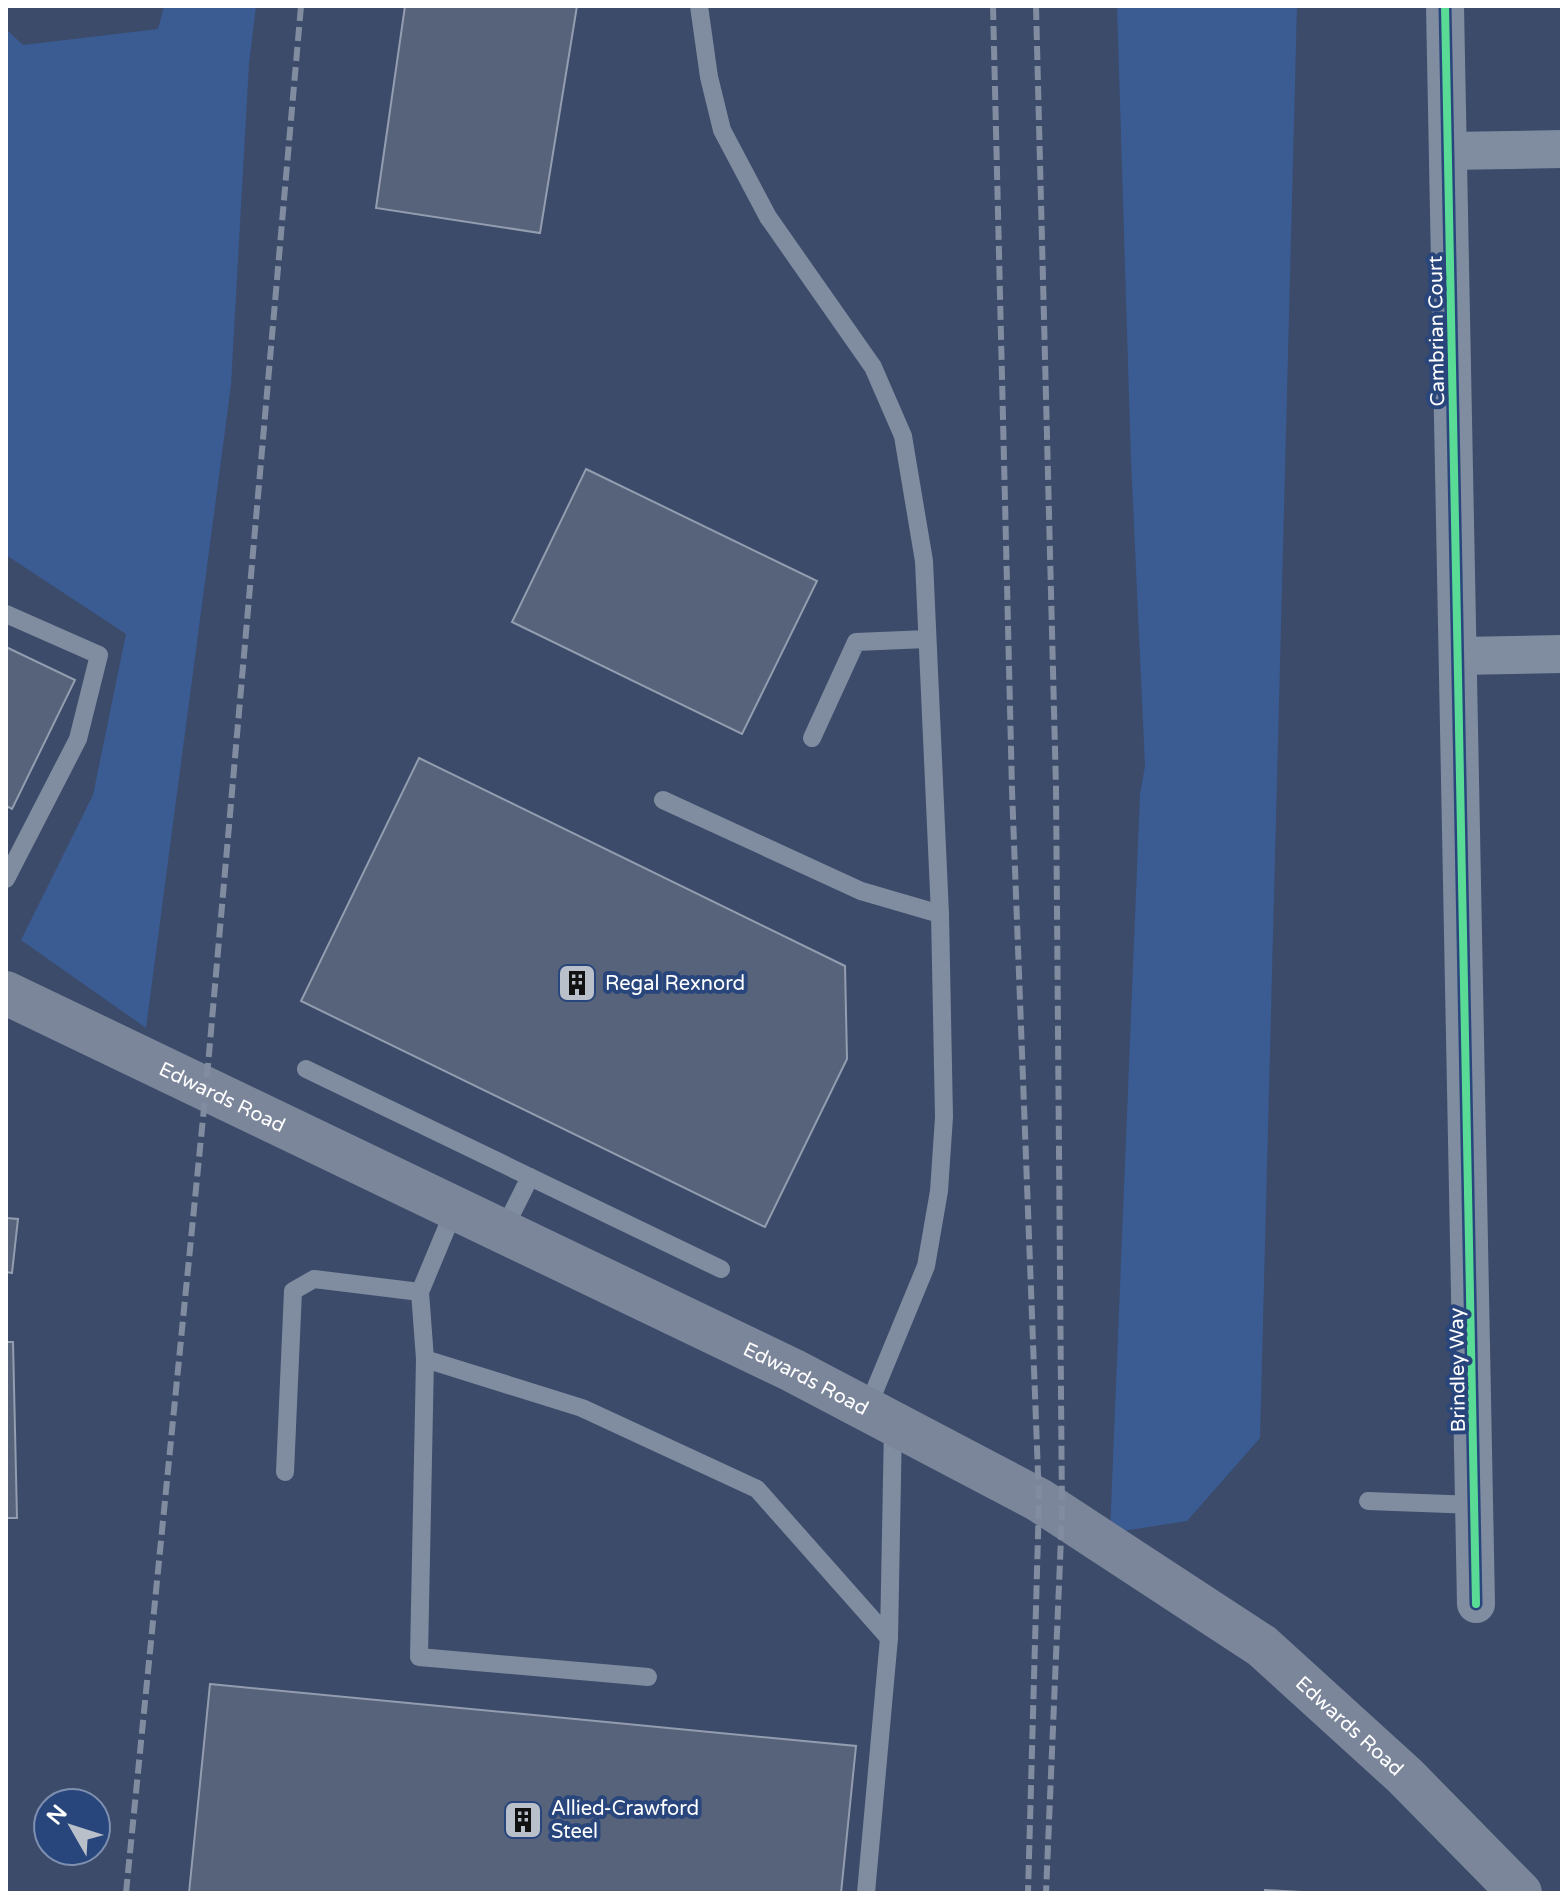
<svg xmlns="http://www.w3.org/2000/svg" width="1568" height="1899" viewBox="0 0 1568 1899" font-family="'Varela Round',sans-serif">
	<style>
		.green { fill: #3b5b93 }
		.building { fill: #56637b; stroke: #939daf; stroke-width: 2 }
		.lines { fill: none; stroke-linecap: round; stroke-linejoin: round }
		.service { stroke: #808ca0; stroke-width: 18 }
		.minor { stroke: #808ca0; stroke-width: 38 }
		.secondary { stroke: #7c869b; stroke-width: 44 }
		.rail { stroke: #818ca0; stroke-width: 6; stroke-dasharray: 14 6; stroke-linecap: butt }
		.cycleway-casing { stroke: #28457c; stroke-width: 13 }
		.cycleway { stroke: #5adb95; stroke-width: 8 }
		.labels { text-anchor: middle; stroke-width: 8; stroke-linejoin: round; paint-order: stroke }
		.street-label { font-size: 20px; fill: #fff; stroke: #28457c }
		.poi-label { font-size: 20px; fill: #fff; stroke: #28457c; text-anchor: start }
	</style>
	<rect width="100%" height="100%" fill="#3b4b69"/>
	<g class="green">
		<polygon points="164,6 256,6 249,64 231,385 146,1028 21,940 93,795 126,634 6,555 6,29 23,45 158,29"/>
		<polygon points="1117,6 1297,6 1260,1438 1187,1521 1110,1533 1140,794 1145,766 1131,460"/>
	</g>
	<g class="building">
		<polygon points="405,6 577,6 540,233 376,208"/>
		<polygon points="586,469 817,581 742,734 512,622"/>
		<polygon points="6,647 75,680 12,809 6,806"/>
		<polygon points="419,758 845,966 847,1059 765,1227 301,1001"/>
		<polygon points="6,1218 18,1219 12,1273 6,1272"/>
		<polygon points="6,1342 13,1342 17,1518 6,1518"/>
		<polygon points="210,1684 856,1746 841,1893 189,1893"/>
		<polygon points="1265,1890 1319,1893 1265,1893"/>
	</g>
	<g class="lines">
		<g class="service">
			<polyline points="699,6 709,77 722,130 768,217 873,367 903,436 924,561 940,914 944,1117 939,1191 926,1266 867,1409"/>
			<polyline points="6,614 99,655 78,739 6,879"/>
			<polyline points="812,738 856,642 927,639"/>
			<polyline points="663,800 861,891 940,914"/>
			<polyline points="306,1069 530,1177"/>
			<polyline points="455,1208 420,1292 425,1359 582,1408 757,1489 889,1638 893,1426"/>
			<polyline points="503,1231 530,1177 721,1269"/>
			<polyline points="425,1359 419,1657 648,1677"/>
			<polyline points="285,1472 293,1291 314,1279 420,1292"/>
			<polyline points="1368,1501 1475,1505"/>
			<polyline points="866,1893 889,1638"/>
		</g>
		<g class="minor">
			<polyline points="1445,6 1476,1604"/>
			<polyline points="1448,151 1562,149"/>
			<polyline points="1460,656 1562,654"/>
		</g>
		<path class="secondary" id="s1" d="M 6,993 L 792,1370 L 1039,1500 L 1262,1646 L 1405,1776 L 1520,1893"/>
		<g class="rail">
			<polyline points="993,6 1012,790 1039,1500 1028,1893"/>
			<polyline points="1036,6 1056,788 1062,1514 1046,1893"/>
			<polyline points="126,1893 206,1088 301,6"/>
		</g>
		<defs>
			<polyline id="cycleway" points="1445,6 1476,1604"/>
		</defs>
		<use href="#cycleway" class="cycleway-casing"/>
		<use href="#cycleway" class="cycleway"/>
	</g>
	<defs>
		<symbol id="building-square" viewBox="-11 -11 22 22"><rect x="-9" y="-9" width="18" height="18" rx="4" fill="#bac0ca" stroke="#28457c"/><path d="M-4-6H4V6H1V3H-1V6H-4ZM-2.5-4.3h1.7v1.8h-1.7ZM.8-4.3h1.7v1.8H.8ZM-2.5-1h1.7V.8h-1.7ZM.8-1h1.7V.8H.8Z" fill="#111"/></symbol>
	</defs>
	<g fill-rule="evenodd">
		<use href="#building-square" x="555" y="961" width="44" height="44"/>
		<use href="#building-square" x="501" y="1798" width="44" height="44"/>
	</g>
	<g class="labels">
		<g class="street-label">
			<text transform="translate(1436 331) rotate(-91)" y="7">Cambrian Court</text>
			<text dy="7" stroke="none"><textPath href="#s1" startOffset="240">Edwards Road</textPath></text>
			<text transform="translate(1457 1370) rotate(-91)" y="7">Brindley Way</text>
			<text dy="7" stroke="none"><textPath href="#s1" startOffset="888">Edwards Road</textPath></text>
			<text dy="7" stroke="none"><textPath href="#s1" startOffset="1536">Edwards Road</textPath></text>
		</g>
		<g class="poi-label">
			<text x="605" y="990">Regal Rexnord</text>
			<text x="551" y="1815">Allied-Crawford<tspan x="551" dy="23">Steel</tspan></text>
		</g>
	</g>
	<rect width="1568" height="1899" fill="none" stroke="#ffffff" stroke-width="16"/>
	<g transform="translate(72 1827) rotate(309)"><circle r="38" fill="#28457c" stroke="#7e8fb0" stroke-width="2"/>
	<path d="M0-6L14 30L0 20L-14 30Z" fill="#bac0ca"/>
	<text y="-12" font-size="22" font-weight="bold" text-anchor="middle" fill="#ffffff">N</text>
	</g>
</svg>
